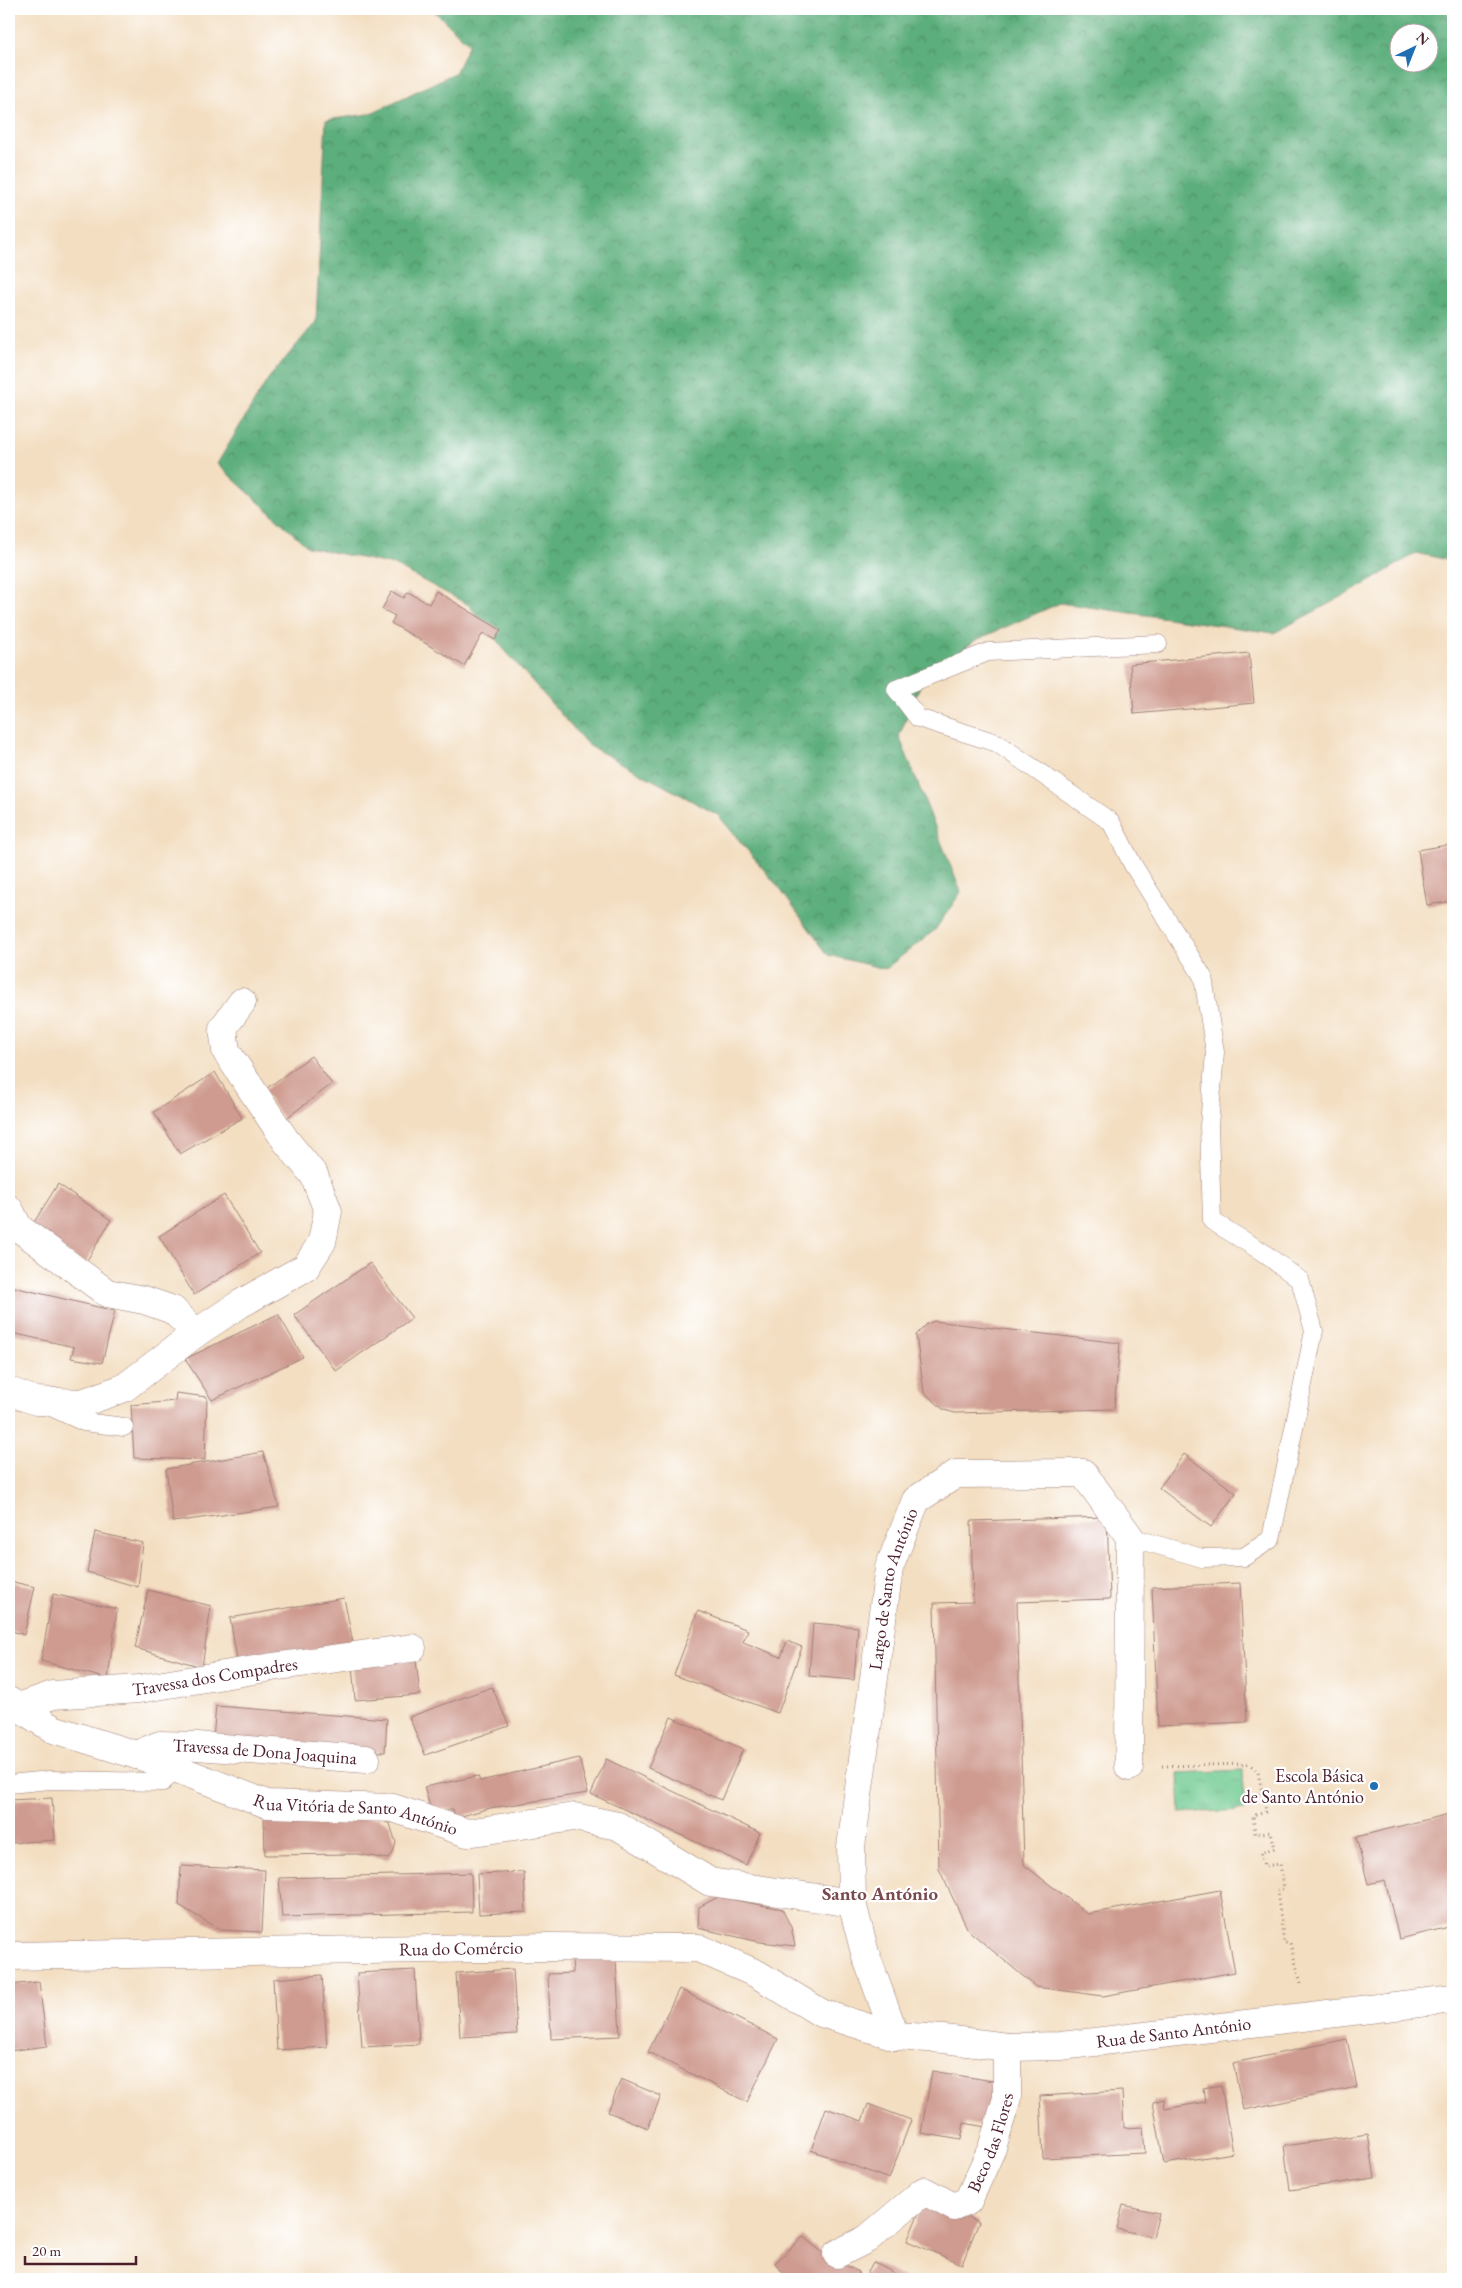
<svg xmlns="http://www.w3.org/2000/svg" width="1462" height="2288" viewBox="0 0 1462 2288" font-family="'EB Garamond',serif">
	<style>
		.grass { fill: url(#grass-tufts); stroke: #5d745e }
		.forest { fill: url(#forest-crowns); stroke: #536653; fill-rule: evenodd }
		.building { fill: #cf9b90 }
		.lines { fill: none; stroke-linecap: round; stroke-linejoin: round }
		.lane-casing { stroke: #9e7e76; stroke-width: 19 }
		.street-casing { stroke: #9e7e76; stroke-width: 29 }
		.path { stroke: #9e7e76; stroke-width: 3; stroke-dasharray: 1 4; stroke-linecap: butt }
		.lane { stroke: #fff; stroke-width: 18 }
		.street { stroke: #fff; stroke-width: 28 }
		.poi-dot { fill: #1f6fb2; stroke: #fff; stroke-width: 2 }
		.labels { text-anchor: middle; stroke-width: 4.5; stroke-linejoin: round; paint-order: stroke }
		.street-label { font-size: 18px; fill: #4a1f2b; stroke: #fff }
		.poi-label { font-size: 18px; fill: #4a1f2b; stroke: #fff; text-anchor: end }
		.neighbourhood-label { font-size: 19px; font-weight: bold; fill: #794a4e; stroke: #fff }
	</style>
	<defs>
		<pattern id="grass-tufts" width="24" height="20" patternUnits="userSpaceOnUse" patternTransform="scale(1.25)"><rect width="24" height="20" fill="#70ca91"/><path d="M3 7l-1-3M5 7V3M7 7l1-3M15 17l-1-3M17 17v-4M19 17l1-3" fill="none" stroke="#62ad7d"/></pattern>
		<pattern id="forest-crowns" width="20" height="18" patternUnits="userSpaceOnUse" patternTransform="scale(1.25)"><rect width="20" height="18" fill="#5cae7b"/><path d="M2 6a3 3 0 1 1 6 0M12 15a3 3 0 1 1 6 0" fill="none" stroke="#4e8d65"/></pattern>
	</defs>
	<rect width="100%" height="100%" fill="#fff"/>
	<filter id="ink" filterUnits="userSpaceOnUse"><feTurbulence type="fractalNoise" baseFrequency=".02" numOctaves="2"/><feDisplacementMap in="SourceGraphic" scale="10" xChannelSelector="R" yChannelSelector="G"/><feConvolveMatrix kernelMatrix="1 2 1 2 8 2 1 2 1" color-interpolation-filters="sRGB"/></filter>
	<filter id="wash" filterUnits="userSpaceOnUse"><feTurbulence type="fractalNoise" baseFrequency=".0096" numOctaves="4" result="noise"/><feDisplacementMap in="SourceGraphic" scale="20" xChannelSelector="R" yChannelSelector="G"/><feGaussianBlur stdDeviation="1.12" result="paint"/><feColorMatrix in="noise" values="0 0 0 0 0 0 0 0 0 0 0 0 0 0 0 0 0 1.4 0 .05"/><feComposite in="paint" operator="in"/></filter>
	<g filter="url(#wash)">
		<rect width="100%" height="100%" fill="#f3dec1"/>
		<polygon class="grass" points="1243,1770 1244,1810 1180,1813 1178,1773"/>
		<path class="forest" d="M 432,9 L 1453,9 L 1453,561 L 1416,553 L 1362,586 L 1274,633 L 1060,603 L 976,640 L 923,679 L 899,736 L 961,892 L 935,930 L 885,969 L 828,955 L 780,889 L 718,815 L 588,745 L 502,647 L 469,605 L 394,565 L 308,547 L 217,464 L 268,379 L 316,322 L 326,120 L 369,114 L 455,73 L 469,44 ZM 1400,32 L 1430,32 L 1430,62 L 1400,62 Z"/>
		<g id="blocks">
			<g class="building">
				<polygon points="392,591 404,598 408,592 429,604 436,591 501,630 495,640 483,633 464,666 391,623 395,616 382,609"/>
				<polygon points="1249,653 1254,703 1134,714 1130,664"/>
				<polygon points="1453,844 1453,901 1427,905 1418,850"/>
				<polygon points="311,1056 332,1084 284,1120 263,1091"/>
				<polygon points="215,1072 242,1118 180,1154 154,1112"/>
				<polygon points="58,1184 111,1220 85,1264 31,1227"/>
				<polygon points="224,1195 260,1253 194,1295 159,1236"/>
				<polygon points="370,1263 412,1318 336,1371 294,1315"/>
				<polygon points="9,1286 115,1311 102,1363 71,1358 74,1347 12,1333 10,1339 9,1338"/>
				<polygon points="278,1314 303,1357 212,1400 185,1359"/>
				<polygon points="934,1321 1120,1343 1114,1409 955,1413 944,1410 924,1392 916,1335 927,1324"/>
				<polygon points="176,1393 207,1397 205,1460 134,1458 131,1405 175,1401"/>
				<polygon points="263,1452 279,1507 173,1522 166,1469"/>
				<polygon points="1184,1454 1236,1493 1211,1527 1159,1488"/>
				<polygon points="1107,1517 1110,1599 1017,1602 1024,1865 1088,1914 1220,1890 1235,1972 1103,1996 1036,1987 968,1930 939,1869 934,1603 973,1602 971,1521"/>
				<polygon points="95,1532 143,1543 138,1587 87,1572"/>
				<polygon points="9,1581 35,1587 24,1635 9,1630"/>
				<polygon points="1240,1583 1247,1722 1158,1726 1152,1587"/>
				<polygon points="148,1590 211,1606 202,1667 135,1648"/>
				<polygon points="53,1594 117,1609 108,1679 41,1661"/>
				<polygon points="344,1598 353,1643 238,1665 230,1618"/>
				<polygon points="698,1611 748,1630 743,1642 781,1657 787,1641 802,1647 778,1713 674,1675"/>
				<polygon points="813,1623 858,1627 854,1680 809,1676"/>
				<polygon points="416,1660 420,1695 355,1700 352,1665"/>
				<polygon points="492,1687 509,1726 425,1755 409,1717"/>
				<polygon points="216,1706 387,1719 385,1752 319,1749 213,1739"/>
				<polygon points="671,1717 743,1749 721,1800 648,1768"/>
				<polygon points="579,1758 588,1793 490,1808 455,1818 453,1809 431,1810 424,1787 478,1776 480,1781"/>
				<polygon points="606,1759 760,1833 746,1865 591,1794"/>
				<polygon points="52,1798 55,1840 9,1843 9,1800"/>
				<polygon points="1453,1813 1453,1926 1399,1939 1385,1880 1368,1884 1356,1837"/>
				<polygon points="264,1814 377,1818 390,1824 396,1843 393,1853 388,1859 357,1854 265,1855"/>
				<polygon points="181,1866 265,1870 262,1932 220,1930 179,1905"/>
				<polygon points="524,1872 526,1912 479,1914 477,1874"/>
				<polygon points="471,1873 472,1912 282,1917 279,1878"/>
				<polygon points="718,1897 782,1909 791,1927 795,1946 760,1942 698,1928 699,1907"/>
				<polygon points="616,1958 620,2036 551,2039 548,1974 573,1973 572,1960"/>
				<polygon points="513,1969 517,2034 460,2037 456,1973"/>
				<polygon points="415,1970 419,2044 362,2047 357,1973"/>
				<polygon points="322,1975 327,2047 277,2050 273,1979"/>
				<polygon points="39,1982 47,2046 9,2051 9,1985"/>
				<polygon points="679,1989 778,2039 747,2102 648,2052"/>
				<polygon points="1347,2039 1357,2087 1243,2110 1233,2063"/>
				<polygon points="932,2071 999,2082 991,2128 964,2123 961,2140 921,2133"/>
				<polygon points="621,2079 661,2096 648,2128 608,2112"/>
				<polygon points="1221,2085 1233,2153 1164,2164 1153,2102 1164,2099 1165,2109 1205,2102 1203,2088"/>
				<polygon points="1122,2091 1124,2128 1143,2127 1145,2153 1043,2158 1040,2096"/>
				<polygon points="868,2104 911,2120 889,2179 811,2150 826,2108 862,2121"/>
				<polygon points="1368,2134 1375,2178 1290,2190 1284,2146"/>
				<polygon points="925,2198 979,2222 962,2264 907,2241"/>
				<polygon points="1123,2205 1159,2213 1153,2237 1117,2229"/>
				<polygon points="803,2237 827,2256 859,2272 856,2279 788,2279 775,2263"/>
				<polygon points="873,2262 905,2279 864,2279"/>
			</g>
		</g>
	</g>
	<g filter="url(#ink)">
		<use href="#blocks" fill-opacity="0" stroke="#9e7e76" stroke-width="1"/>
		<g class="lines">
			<defs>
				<g id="lane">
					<polyline points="51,1407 84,1422 124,1427"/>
					<polyline points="1130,1537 1202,1558 1244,1557 1271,1539 1314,1331 1300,1280 1261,1251 1212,1221 1209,1126 1215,1052 1203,977 1133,865 1111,822 997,743 918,718 896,689 988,652 1158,644"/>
					<polyline points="9,1784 50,1780 163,1782 175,1768"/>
				</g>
				<g id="street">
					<polyline points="9,1209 19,1228 107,1293 144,1300 173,1310 196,1333"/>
					<polyline points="9,1391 36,1401 82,1403 124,1388 196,1333 240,1304 306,1267 322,1242 328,1211 314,1175 286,1141 226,1051 223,1028 242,1002"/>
					<path id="s1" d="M 9,1701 L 53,1729 L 162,1763 L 267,1804 L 393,1808 L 467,1833 L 574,1817 L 618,1826 L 710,1882 L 852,1903"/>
					<path id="s2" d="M 19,1707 L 53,1695 L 139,1689 L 272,1667 L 412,1648"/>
					<path id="s3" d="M 136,1755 L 160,1745 L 197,1746 L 366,1759"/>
					<path id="s4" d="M 9,1956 L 550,1947 L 698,1948 L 757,1974 L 821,2013 L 895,2036 L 944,2039 L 1007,2047 L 1061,2046 L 1453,1999"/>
					<path id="s5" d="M 895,2036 L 865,1953 L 852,1903 L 851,1847 L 889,1568 L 916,1500 L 956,1474 L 1083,1473 L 1130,1537 L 1129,1767"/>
					<path id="s6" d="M 837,2254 L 867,2239 L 924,2191 L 954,2207 L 968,2201 L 992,2148 L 1007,2098 L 1007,2047"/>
				</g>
			</defs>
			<use href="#lane" class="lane-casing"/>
			<use href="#street" class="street-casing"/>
			<polyline class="path" points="1162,1766 1249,1764 1258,1772 1266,1812 1253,1816 1255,1834 1271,1832 1275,1848 1261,1852 1264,1866 1280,1864 1284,1888 1277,1891 1284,1943 1290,1943 1301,1983"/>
			<use href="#lane" class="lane"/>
			<use href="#street" class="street"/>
		</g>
	</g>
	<circle class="poi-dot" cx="1374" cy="1786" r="5"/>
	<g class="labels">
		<g class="street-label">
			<text dy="6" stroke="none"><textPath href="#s5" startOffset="458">Largo de Santo António</textPath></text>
			<text dy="6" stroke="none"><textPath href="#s2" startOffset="199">Travessa dos Compadres</textPath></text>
			<text dy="6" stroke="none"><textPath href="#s3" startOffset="131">Travessa de Dona Joaquina</textPath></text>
			<text dy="6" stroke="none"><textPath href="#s1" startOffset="369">Rua Vitória de Santo António</textPath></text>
			<text dy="6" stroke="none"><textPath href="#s4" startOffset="452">Rua do Comércio</textPath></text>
			<text dy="6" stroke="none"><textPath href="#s4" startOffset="1186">Rua de Santo António</textPath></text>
			<text dy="6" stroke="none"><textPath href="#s6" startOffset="220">Beco das Flores</textPath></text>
		</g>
		<g class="poi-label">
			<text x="1364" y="1782">Escola Básica<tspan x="1364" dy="21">de Santo António</tspan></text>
		</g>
		<g class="neighbourhood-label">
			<text x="880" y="1900">Santo António</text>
		</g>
	</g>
	<rect width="1462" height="2288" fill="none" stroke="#fff" stroke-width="30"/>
	<g transform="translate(1414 48) rotate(43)"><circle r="24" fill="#ffffff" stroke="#b7a5aa"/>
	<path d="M0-4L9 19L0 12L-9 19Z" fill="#1f6fb2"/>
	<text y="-8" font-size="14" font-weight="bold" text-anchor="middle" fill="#4a1f2b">N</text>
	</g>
	<path d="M25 2256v8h111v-8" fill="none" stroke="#4a1f2b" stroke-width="2.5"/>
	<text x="32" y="2256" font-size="15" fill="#4a1f2b" stroke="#ffffff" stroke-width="4" paint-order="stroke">20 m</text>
</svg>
